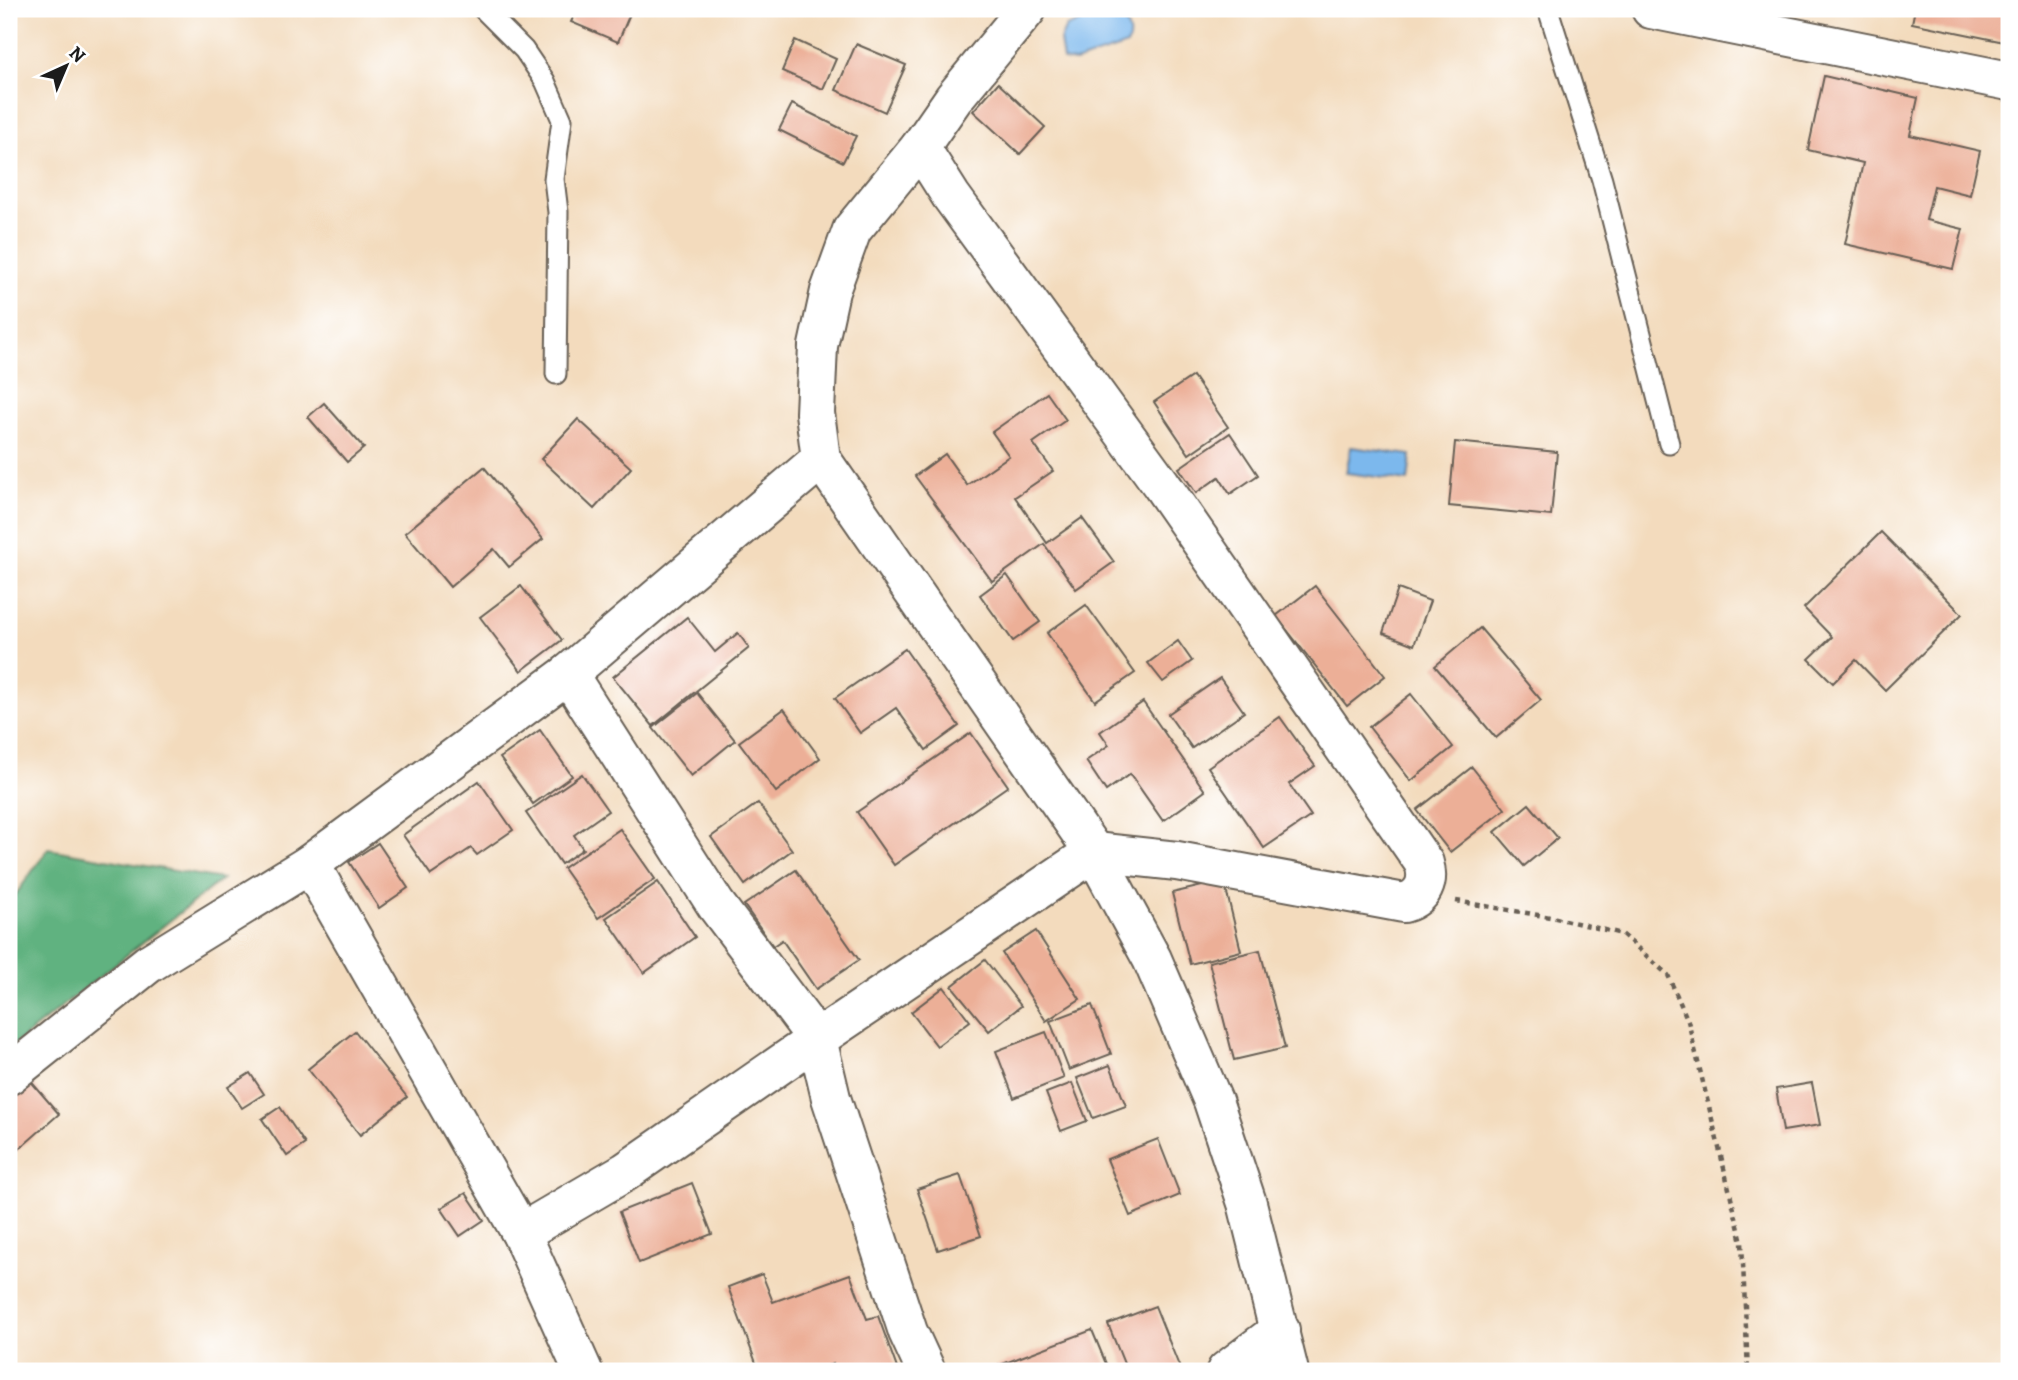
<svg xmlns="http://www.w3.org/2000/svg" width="2018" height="1380" viewBox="0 0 2018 1380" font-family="Alegreya,serif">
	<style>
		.forest { fill: #60b280; stroke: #3e674e; stroke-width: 2 }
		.water { fill: #7bb8ed; stroke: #4c6a84; stroke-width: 2 }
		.building { fill: #ecaf97 }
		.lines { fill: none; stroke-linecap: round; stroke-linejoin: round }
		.lane-casing { stroke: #675f54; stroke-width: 23 }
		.street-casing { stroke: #675f54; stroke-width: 42 }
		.path { stroke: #675f54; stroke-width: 4.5; stroke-dasharray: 5 5; stroke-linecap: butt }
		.lane { stroke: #fff; stroke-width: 19 }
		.street { stroke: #fff; stroke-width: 38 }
	</style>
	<rect width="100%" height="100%" fill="#fff"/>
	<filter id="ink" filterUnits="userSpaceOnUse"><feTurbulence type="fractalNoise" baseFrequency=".0143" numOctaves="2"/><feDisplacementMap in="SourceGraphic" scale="14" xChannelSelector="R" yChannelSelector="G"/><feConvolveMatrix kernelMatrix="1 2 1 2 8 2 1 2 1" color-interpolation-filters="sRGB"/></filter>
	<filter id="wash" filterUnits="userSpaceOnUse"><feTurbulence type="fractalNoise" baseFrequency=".00686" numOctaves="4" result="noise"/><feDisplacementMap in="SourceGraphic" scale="28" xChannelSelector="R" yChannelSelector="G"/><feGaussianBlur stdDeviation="1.57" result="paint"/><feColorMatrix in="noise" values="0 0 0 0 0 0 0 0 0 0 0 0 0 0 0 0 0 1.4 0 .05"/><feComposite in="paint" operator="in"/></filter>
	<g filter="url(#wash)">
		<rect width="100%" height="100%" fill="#f3dbbd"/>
		<polygon class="forest" points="48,849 222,879 9,1049 9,904"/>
		<g class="water">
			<path d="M 1095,16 L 1122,19 C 1129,27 1132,35 1127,45 L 1075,62 L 1063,60 L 1060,40 L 1066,27 Z"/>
			<polygon points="1351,447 1411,455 1408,481 1346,473"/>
		</g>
		<g id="blocks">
			<g class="building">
				<polygon points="577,9 632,9 618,42 571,22"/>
				<polygon points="1915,9 2009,9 2009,43 1912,23"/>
				<polygon points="795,40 836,59 823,89 782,71"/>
				<polygon points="856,44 906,65 885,112 836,90"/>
				<polygon points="1824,76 1918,98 1910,135 1980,151 1970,195 1934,186 1926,220 1963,229 1953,269 1845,244 1863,163 1808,150"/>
				<polygon points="998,83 1045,127 1020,154 973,111"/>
				<polygon points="792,104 856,136 843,162 779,130"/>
				<polygon points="1193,376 1228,427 1189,454 1154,402"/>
				<polygon points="1047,393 1066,420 1033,443 1053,471 1015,497 1047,543 1082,518 1114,562 1076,589 1044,544 992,581 915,476 945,454 967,485 1009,456 992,432"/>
				<polygon points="324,403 364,448 347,462 308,417"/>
				<polygon points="578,419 631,468 594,509 541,459"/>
				<polygon points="1230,433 1258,475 1230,494 1219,477 1196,493 1179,468"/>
				<polygon points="1455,442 1557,452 1551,516 1449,506"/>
				<polygon points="484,467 543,539 509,567 494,549 450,587 405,533"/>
				<polygon points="1881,532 1962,614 1885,690 1856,660 1833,683 1809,659 1832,637 1804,608"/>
				<polygon points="1007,575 1040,622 1013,641 980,595"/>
				<polygon points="521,586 562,640 521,671 480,617"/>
				<polygon points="1315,586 1385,676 1347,706 1276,616"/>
				<polygon points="1398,589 1430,601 1414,645 1383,633"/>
				<polygon points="1086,605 1135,673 1095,701 1047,633"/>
				<polygon points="687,617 715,652 738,633 749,648 653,726 613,677"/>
				<polygon points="1480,628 1541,700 1496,738 1435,666"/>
				<polygon points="1178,641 1192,661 1163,682 1148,663"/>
				<polygon points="905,649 959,726 926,750 896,708 860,733 835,698"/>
				<polygon points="1220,678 1244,712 1192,748 1168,714"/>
				<polygon points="697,693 735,740 691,776 653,728"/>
				<polygon points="1411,694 1453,747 1411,781 1369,727"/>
				<polygon points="1143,702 1205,791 1163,821 1130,774 1106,791 1086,761 1109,745 1100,732"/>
				<polygon points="784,709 820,758 776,792 739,742"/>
				<polygon points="1280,717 1315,766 1289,784 1311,816 1264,848 1208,767"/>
				<polygon points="540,730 572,776 533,804 500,758"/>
				<polygon points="971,733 1008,786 894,865 857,812"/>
				<polygon points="1472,767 1505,809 1450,852 1417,810"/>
				<polygon points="582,774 608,811 574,835 583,849 561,864 526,813"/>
				<polygon points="479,781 513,830 477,855 471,848 431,875 403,835"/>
				<polygon points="758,803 792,850 745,885 711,837"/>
				<polygon points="1529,804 1558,838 1524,866 1495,832"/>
				<polygon points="620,829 655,879 598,918 563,868"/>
				<polygon points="378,843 408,888 379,908 349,862"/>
				<polygon points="796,870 859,960 816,989 782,940 773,946 744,905"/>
				<polygon points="1224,881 1241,951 1190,964 1172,893"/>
				<polygon points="658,882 695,937 644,973 606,918"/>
				<polygon points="1036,931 1080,999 1046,1021 1002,953"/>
				<polygon points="1260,950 1285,1048 1234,1060 1209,962"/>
				<polygon points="985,960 1021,1006 989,1031 952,986"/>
				<polygon points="944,987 970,1021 937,1046 911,1012"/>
				<polygon points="1092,1005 1111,1054 1069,1070 1050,1021"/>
				<polygon points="355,1031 407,1097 360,1135 308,1069"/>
				<polygon points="1046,1032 1064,1078 1014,1098 996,1051"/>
				<polygon points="1110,1065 1126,1106 1093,1118 1077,1078"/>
				<polygon points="250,1073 264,1094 242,1108 228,1087"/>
				<polygon points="28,1078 59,1114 9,1158 9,1094"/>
				<polygon points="1072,1083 1087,1121 1061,1131 1046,1093"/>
				<polygon points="1812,1083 1820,1125 1783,1131 1776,1089"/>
				<polygon points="280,1107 305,1144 287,1156 262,1119"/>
				<polygon points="1158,1139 1180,1195 1130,1216 1107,1159"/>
				<polygon points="960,1175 981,1236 938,1250 917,1189"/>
				<polygon points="692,1183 712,1234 639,1263 619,1212"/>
				<polygon points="466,1193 484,1220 460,1236 441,1208"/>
				<polygon points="762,1274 773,1302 850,1274 867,1319 878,1316 898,1371 836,1371 833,1364 813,1371 759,1371 728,1287"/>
				<polygon points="1155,1306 1181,1371 1127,1371 1108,1324"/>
				<polygon points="1092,1330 1109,1371 984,1371"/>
			</g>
		</g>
	</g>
	<g filter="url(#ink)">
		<use href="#blocks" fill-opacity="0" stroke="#675f54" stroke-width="2"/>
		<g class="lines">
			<defs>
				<g id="lane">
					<polyline points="483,9 524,50 545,81 562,120 554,179 558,212 556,374"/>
					<polyline points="1548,9 1602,180 1669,444"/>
				</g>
				<g id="street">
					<polyline points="1651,9 2009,81"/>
					<path d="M 920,147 L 951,196 L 1161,484 L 1424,863 C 1430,882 1423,897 1404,903 L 1177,861 L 1094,852"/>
					<polyline points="568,674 716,905 817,1039 831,1098 908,1332 926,1371"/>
					<polyline points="1094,852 1152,959 1213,1101 1247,1203 1289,1371"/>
					<polyline points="310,864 521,1233 583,1371"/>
					<polyline points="9,1075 148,964 310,864 568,674 821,459 815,413 818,346 830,291 852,230 920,147 954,98 1027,9"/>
					<polyline points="521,1233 625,1172 817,1039 1094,852 821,459"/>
					<polyline points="1226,1371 1280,1330"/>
				</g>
			</defs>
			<use href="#lane" class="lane-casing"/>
			<use href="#street" class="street-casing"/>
			<polyline class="path" points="1456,901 1556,918 1622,934 1668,975 1688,1021 1742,1242 1748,1371"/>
			<use href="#lane" class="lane"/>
			<use href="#street" class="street"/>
		</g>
	</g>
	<rect width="2018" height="1380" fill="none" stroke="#fff" stroke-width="35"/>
	<g transform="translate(66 66) rotate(44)" stroke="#ffffff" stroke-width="5" paint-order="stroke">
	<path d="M0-5L12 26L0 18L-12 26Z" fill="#1c1c1c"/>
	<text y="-10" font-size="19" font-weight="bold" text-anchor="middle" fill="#1c1c1c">N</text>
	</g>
</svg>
